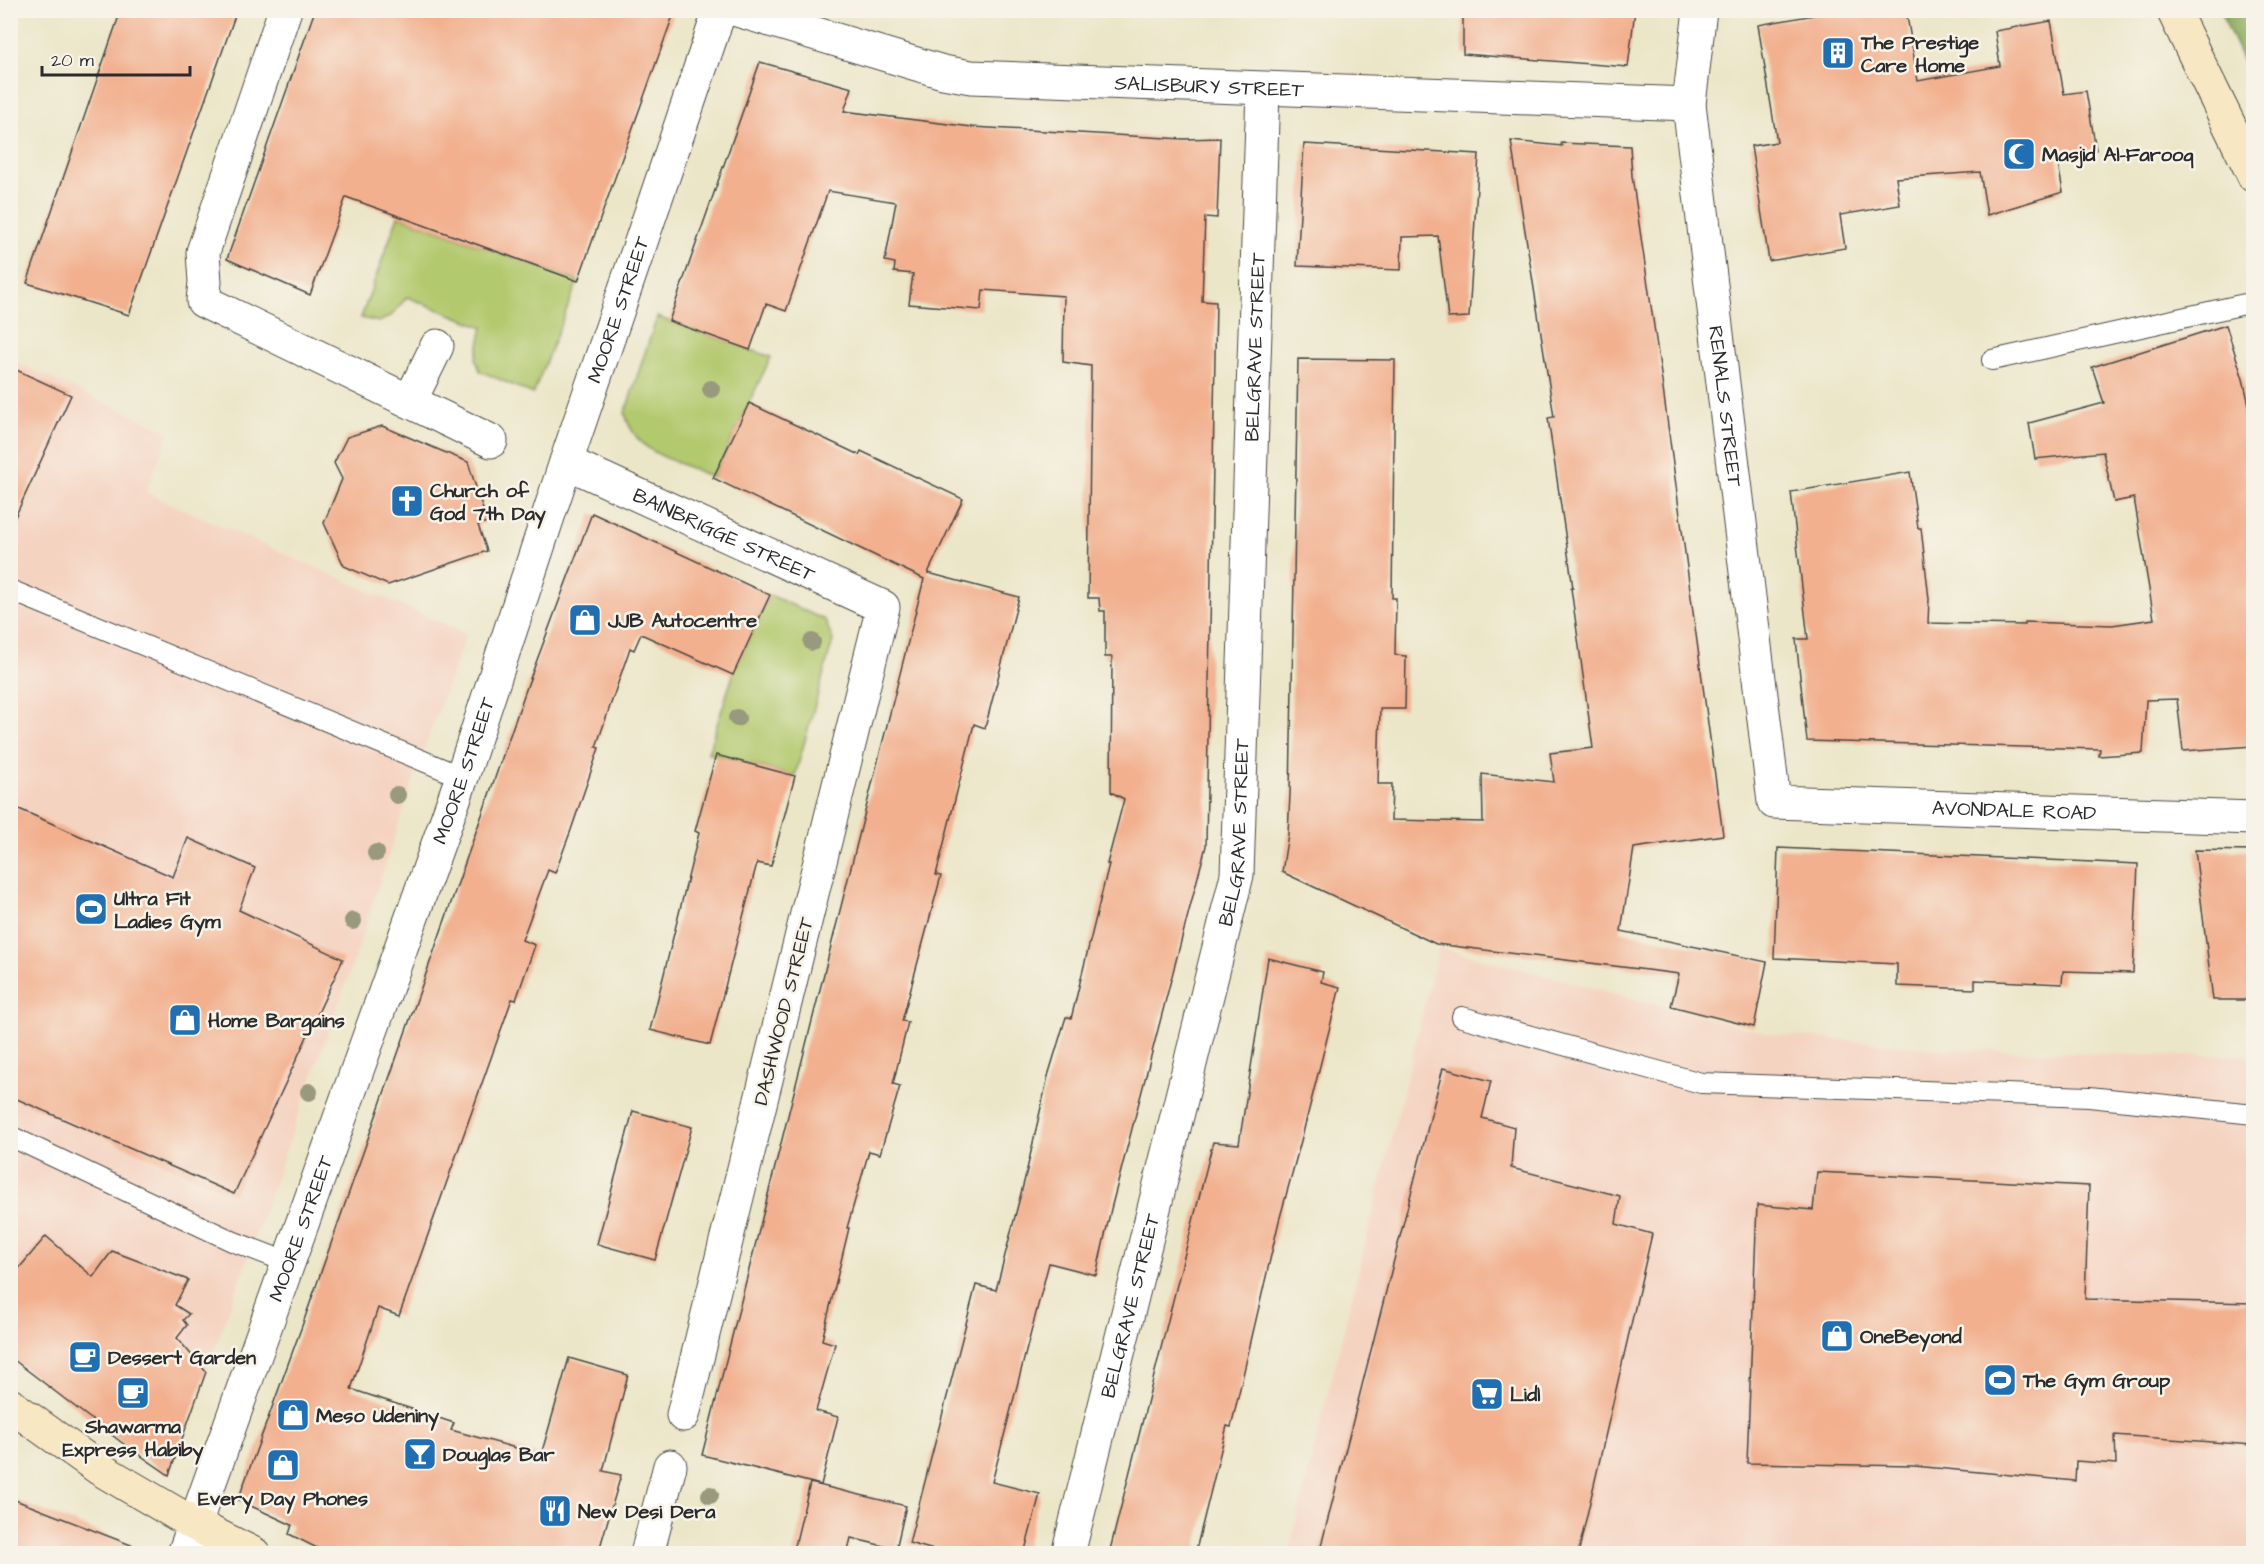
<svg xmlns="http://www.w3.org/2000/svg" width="2264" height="1564" viewBox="0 0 2264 1564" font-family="'Architects Daughter',sans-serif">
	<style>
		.built { fill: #f5d3c1 }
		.green { fill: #b3c96e; stroke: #6f7a4c; stroke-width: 1.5 }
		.forest { fill: #8ead61; stroke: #5c6c46; stroke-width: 1.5 }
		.building { fill: #f2b08f }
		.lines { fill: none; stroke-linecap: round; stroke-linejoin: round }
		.lane-casing { stroke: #484743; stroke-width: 22 }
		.street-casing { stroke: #484743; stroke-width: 35 }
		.secondary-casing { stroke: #484743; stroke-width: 35 }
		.lane { stroke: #fff; stroke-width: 20 }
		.street { stroke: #fff; stroke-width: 33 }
		.secondary { stroke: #f8e7c3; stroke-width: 33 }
		.tree { fill: #98997d }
		.labels { text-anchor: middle; stroke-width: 5; stroke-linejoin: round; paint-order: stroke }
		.poi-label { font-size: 20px; font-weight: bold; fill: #2b2b2b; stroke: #f7f3e8; text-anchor: start }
		.street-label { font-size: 20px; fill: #2b2b2b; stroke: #f7f3e8 }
	</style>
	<rect width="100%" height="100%" fill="#f7f3e8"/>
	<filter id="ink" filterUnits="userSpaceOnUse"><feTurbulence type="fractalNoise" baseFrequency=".0167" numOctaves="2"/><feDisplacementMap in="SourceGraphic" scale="12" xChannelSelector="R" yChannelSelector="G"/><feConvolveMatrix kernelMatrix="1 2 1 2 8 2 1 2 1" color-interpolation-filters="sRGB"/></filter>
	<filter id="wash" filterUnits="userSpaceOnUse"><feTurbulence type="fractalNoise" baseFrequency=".008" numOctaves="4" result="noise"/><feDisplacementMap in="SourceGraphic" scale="24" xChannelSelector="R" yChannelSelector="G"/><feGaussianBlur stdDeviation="1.35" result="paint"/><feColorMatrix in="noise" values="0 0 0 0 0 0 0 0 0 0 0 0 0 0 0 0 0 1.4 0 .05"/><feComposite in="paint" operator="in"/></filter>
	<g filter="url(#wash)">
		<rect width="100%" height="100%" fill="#ece6c9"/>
		<g class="built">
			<polygon points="10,360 170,432 146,491 151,495 466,634 420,760 353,963 174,1463 160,1469 121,1442 11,1357"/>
			<polygon points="1439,948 1766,1033 1938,1049 2133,1055 2253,1056 2253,1553 1288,1554"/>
		</g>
		<g class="green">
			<polygon points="398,216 578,281 533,394 480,371 476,359 483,327 407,297 391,316 379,322 361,318"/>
			<path d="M 657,317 L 771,357 L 713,478 C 677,459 636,457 625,413 Z"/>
			<polygon points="770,595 825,620 833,640 795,776 708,753 733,675"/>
		</g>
		<polygon class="forest" points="2220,11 2253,11 2253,82"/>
		<g id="blocks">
			<g class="building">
				<polygon points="121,10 237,10 129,315 27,283"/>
				<polygon points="315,10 675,10 578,281 346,197 310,295 227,259"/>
				<polygon points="1463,10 1635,10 1628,67 1463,54"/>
				<polygon points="1813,10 1906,10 1918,81 2000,66 1995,31 2051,21 2064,94 2086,91 2096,150 2057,158 2063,192 1987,215 1980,172 1896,178 1900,205 1840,215 1845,248 1769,261 1751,146 1777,142 1758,25 1814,15"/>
				<polygon points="760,62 852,88 844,111 972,127 1184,139 1220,138 1217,218 1205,217 1202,301 1216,302 1206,846 1111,1209 1096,1275 1049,1263 992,1482 1040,1494 1024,1554 948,1554 909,1543 976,1285 996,1290 1026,1174 1048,1076 1066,1017 1071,1019 1109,864 1107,864 1124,799 1111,792 1112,657 1105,657 1105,611 1100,611 1099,598 1088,598 1091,366 1063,362 1064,296 983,290 981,310 909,304 913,274 894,272 895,263 885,261 896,202 828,191 786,311 766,304 750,350 669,321"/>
				<polygon points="1511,141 1562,146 1561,143 1630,146 1632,176 1661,374 1723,835 1634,848 1621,931 1767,962 1754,1027 1671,1006 1679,974 1436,944 1282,872 1288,834 1290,794 1298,359 1395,360 1392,598 1396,598 1395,655 1406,656 1405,709 1380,709 1378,784 1392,784 1391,820 1483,822 1482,774 1554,782 1550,753 1593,748 1571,588 1573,588 1548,418 1554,417"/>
				<polygon points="1304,144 1479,154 1469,317 1448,318 1438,236 1402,237 1401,270 1297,266"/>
				<polygon points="2226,325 2243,379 2253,422 2253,746 2183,751 2177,699 2146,700 2143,753 2099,756 2100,749 1807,741 1796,639 1808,639 1791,492 1910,472 1918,528 1921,528 1929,599 1928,623 2025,625 2025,622 2112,625 2154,619 2134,498 2114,502 2103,452 2035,459 2029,423 2104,403 2092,367"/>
				<polygon points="10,367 71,395 10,528"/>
				<polygon points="749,403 859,455 861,451 963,499 928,573 1019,597 985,728 974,724 936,875 941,876 902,1021 908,1022 893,1084 900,1086 880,1154 869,1151 847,1228 849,1228 822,1340 835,1344 816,1411 838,1417 821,1485 702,1455 924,579 713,478"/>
				<polygon points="382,426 468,462 487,522 478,525 487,551 388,585 344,566 324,523 342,479 334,463 347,437"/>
				<polygon points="592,513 770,595 733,675 641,634 634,650 630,648 596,747 599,748 571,830 555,873 548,870 522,940 535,945 516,1000 512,999 399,1316 378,1308 351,1389 454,1423 451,1430 541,1455 569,1358 628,1375 603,1471 621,1475 598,1554 329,1554 289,1534 292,1525 238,1500 302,1326 528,684"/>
				<polygon points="716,755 795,776 771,866 757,863 710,1045 650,1030 699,833 695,831"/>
				<polygon points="10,805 173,877 188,838 255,868 239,910 343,959 234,1194 10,1096"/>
				<polygon points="1778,848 2138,864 2133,973 2063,971 2062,984 1975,980 1975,989 1897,986 1897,964 1774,958"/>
				<polygon points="2195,850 2253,851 2253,1000 2213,1000"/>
				<polygon points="1268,958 1323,972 1321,982 1340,987 1301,1141 1279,1221 1231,1427 1227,1426 1195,1554 1109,1554 1213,1142 1239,1144"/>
				<polygon points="1443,1068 1491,1081 1482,1118 1514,1127 1511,1168 1620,1196 1616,1224 1652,1234 1578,1554 1319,1554"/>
				<polygon points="633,1111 692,1127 655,1260 597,1244"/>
				<polygon points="1817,1172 2089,1186 2085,1299 2253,1303 2253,1445 2115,1435 2116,1464 2076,1461 2075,1481 1914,1466 1747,1463 1757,1205 1813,1210"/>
				<polygon points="46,1236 93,1277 112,1251 188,1280 175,1305 189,1314 183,1320 187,1325 177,1338 206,1372 169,1475 121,1442 10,1357 10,1279"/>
				<polygon points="810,1483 906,1506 896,1549 851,1538 847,1554 793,1554"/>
				<polygon points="10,1498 144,1550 144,1554 10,1554"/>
			</g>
		</g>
	</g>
	<g filter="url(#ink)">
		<use href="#blocks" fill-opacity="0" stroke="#484743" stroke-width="1.5"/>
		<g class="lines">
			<defs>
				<g id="lane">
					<polyline points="1992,360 2254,302"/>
					<polyline points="10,590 462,777"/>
					<polyline points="1462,1017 1701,1083 2089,1097 2254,1114"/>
					<polyline points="10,1136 232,1241 287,1262"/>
				</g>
				<g id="street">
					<polyline points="285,10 203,252 205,282 203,301 491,441"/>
					<path id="s1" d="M 737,10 L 943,72 L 971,77 L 1689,104"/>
					<path id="s2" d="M 1700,10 L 1689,104 L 1774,802 L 2254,818"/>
					<polyline points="410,401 437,346"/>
					<path id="s3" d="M 566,462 L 883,607 L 683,1415"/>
					<path id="s4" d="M 184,1554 L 462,777 L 566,462 L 720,10"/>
					<polyline points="647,1554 670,1466"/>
					<path id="s5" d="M 1068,1554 L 1237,875 L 1263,90"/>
				</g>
				<g id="secondary">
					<polyline points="2173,10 2254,176"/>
					<polyline points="10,1405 100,1469 194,1524 254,1554"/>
				</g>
			</defs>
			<use href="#lane" class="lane-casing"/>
			<use href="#street" class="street-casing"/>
			<use href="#secondary" class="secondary-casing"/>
			<use href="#lane" class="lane"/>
			<use href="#street" class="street"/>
			<use href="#secondary" class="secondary"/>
		</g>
		<g class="tree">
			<circle cx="711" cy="389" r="9"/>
			<circle cx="812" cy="642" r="9"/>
			<circle cx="737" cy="718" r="9"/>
			<circle cx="397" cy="795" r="9"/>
			<circle cx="376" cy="853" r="9"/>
			<circle cx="353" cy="921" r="9"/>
			<circle cx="309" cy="1092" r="9"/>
			<circle cx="710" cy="1495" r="9"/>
		</g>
	</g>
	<defs>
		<symbol id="building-square" viewBox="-11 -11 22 22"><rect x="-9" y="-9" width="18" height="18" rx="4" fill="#1f6fb2" stroke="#f7f3e8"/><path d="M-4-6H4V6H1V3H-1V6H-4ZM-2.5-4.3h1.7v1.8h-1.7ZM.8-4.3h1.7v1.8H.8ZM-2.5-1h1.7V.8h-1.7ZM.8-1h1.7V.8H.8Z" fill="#fff"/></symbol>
		<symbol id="mosque-square" viewBox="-11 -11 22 22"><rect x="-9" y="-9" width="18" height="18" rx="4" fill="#1f6fb2" stroke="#f7f3e8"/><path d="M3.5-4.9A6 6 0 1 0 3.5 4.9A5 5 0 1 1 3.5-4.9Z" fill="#fff"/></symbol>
		<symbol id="church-square" viewBox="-11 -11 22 22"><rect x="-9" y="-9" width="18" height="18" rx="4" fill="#1f6fb2" stroke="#f7f3e8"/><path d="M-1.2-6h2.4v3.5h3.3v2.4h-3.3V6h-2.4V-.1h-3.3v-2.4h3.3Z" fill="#fff"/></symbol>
		<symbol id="shop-square" viewBox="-11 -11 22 22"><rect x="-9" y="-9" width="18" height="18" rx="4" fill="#1f6fb2" stroke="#f7f3e8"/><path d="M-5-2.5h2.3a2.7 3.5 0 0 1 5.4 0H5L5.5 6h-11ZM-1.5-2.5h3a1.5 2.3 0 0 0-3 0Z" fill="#fff"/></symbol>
		<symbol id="stadium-square" viewBox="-11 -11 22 22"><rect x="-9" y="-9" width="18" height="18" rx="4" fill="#1f6fb2" stroke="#f7f3e8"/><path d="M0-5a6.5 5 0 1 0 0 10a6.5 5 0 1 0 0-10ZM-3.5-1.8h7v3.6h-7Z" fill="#fff"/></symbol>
		<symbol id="cafe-square" viewBox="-11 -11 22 22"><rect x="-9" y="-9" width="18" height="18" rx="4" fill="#1f6fb2" stroke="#f7f3e8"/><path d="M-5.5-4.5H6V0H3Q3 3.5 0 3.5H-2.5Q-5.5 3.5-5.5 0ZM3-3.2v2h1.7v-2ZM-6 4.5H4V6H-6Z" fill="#fff"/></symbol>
		<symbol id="supermarket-square" viewBox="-11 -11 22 22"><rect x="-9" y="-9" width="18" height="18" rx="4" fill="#1f6fb2" stroke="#f7f3e8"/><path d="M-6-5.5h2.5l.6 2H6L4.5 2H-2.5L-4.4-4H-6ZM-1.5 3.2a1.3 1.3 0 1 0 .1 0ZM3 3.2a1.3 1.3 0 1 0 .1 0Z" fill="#fff"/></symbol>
		<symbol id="bar-square" viewBox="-11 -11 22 22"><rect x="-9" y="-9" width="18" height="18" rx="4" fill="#1f6fb2" stroke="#f7f3e8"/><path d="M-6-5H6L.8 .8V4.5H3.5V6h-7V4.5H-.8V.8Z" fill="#fff"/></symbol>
		<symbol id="restaurant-square" viewBox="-11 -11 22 22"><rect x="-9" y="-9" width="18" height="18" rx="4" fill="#1f6fb2" stroke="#f7f3e8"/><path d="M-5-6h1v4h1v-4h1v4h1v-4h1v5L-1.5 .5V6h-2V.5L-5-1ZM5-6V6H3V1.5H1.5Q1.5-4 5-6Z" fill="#fff"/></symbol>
	</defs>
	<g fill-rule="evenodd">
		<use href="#building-square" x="1819" y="34" width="38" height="38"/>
		<use href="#mosque-square" x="2000" y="135" width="38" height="38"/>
		<use href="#church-square" x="388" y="482" width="38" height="38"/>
		<use href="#shop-square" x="566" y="601" width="38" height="38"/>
		<use href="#stadium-square" x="72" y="890" width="38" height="38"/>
		<use href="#shop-square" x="166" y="1001" width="38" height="38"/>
		<use href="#shop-square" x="1818" y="1317" width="38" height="38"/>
		<use href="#cafe-square" x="66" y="1338" width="38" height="38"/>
		<use href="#stadium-square" x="1981" y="1361" width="38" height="38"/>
		<use href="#cafe-square" x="114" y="1374" width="38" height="38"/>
		<use href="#supermarket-square" x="1468" y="1375" width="38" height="38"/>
		<use href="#shop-square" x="274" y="1396" width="38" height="38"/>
		<use href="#bar-square" x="401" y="1435" width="38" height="38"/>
		<use href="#shop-square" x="264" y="1446" width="38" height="38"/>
		<use href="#restaurant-square" x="536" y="1492" width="38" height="38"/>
	</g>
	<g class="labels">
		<g class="poi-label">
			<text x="1861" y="49">The Prestige<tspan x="1861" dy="23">Care Home</tspan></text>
			<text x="2042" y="161">Masjid Al-Farooq</text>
			<text x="430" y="497">Church of<tspan x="430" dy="23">God 7th Day</tspan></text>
			<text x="608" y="627">JJB Autocentre</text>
			<text x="114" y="905">Ultra Fit<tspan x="114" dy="23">Ladies Gym</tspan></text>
			<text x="208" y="1027">Home Bargains</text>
			<text x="1860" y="1343">OneBeyond</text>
			<text x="108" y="1364">Dessert Garden</text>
			<text x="2023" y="1387">The Gym Group</text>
			<text x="1510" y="1401">Lidl</text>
			<text x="316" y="1422">Meso Udeniny</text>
			<text x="133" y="1433" text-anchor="middle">Shawarma<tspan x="133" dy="23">Express Habiby</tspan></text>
			<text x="443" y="1461">Douglas Bar</text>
			<text x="283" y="1505" text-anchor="middle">Every Day Phones</text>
			<text x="578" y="1518">New Desi Dera</text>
		</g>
		<g class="street-label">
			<text dy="7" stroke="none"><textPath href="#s1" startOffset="482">SALISBURY STREET</textPath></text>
			<text dy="7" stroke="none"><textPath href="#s4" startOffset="1318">MOORE STREET</textPath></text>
			<text dy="7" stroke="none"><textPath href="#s5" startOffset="1228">BELGRAVE STREET</textPath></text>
			<text dy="7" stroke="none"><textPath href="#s2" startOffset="399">RENALS STREET</textPath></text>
			<text dy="7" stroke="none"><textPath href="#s3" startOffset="174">BAINBRIGGE STREET</textPath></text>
			<text dy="7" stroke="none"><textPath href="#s4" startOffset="832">MOORE STREET</textPath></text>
			<text dy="7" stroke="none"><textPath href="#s2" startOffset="1038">AVONDALE ROAD</textPath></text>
			<text dy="7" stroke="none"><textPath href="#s5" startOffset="742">BELGRAVE STREET</textPath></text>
			<text transform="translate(783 1011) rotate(-76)" y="7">DASHWOOD STREET</text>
			<text dy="7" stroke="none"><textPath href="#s4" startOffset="346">MOORE STREET</textPath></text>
			<text dy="7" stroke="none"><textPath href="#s5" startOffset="256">BELGRAVE STREET</textPath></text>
		</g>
	</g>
	<rect width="2264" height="1564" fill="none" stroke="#f7f3e8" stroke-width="36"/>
	<path d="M42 66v9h148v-9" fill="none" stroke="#2b2b2b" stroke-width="3"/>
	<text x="51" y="66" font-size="18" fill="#2b2b2b" stroke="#f7f3e8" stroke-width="4.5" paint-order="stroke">20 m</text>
</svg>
